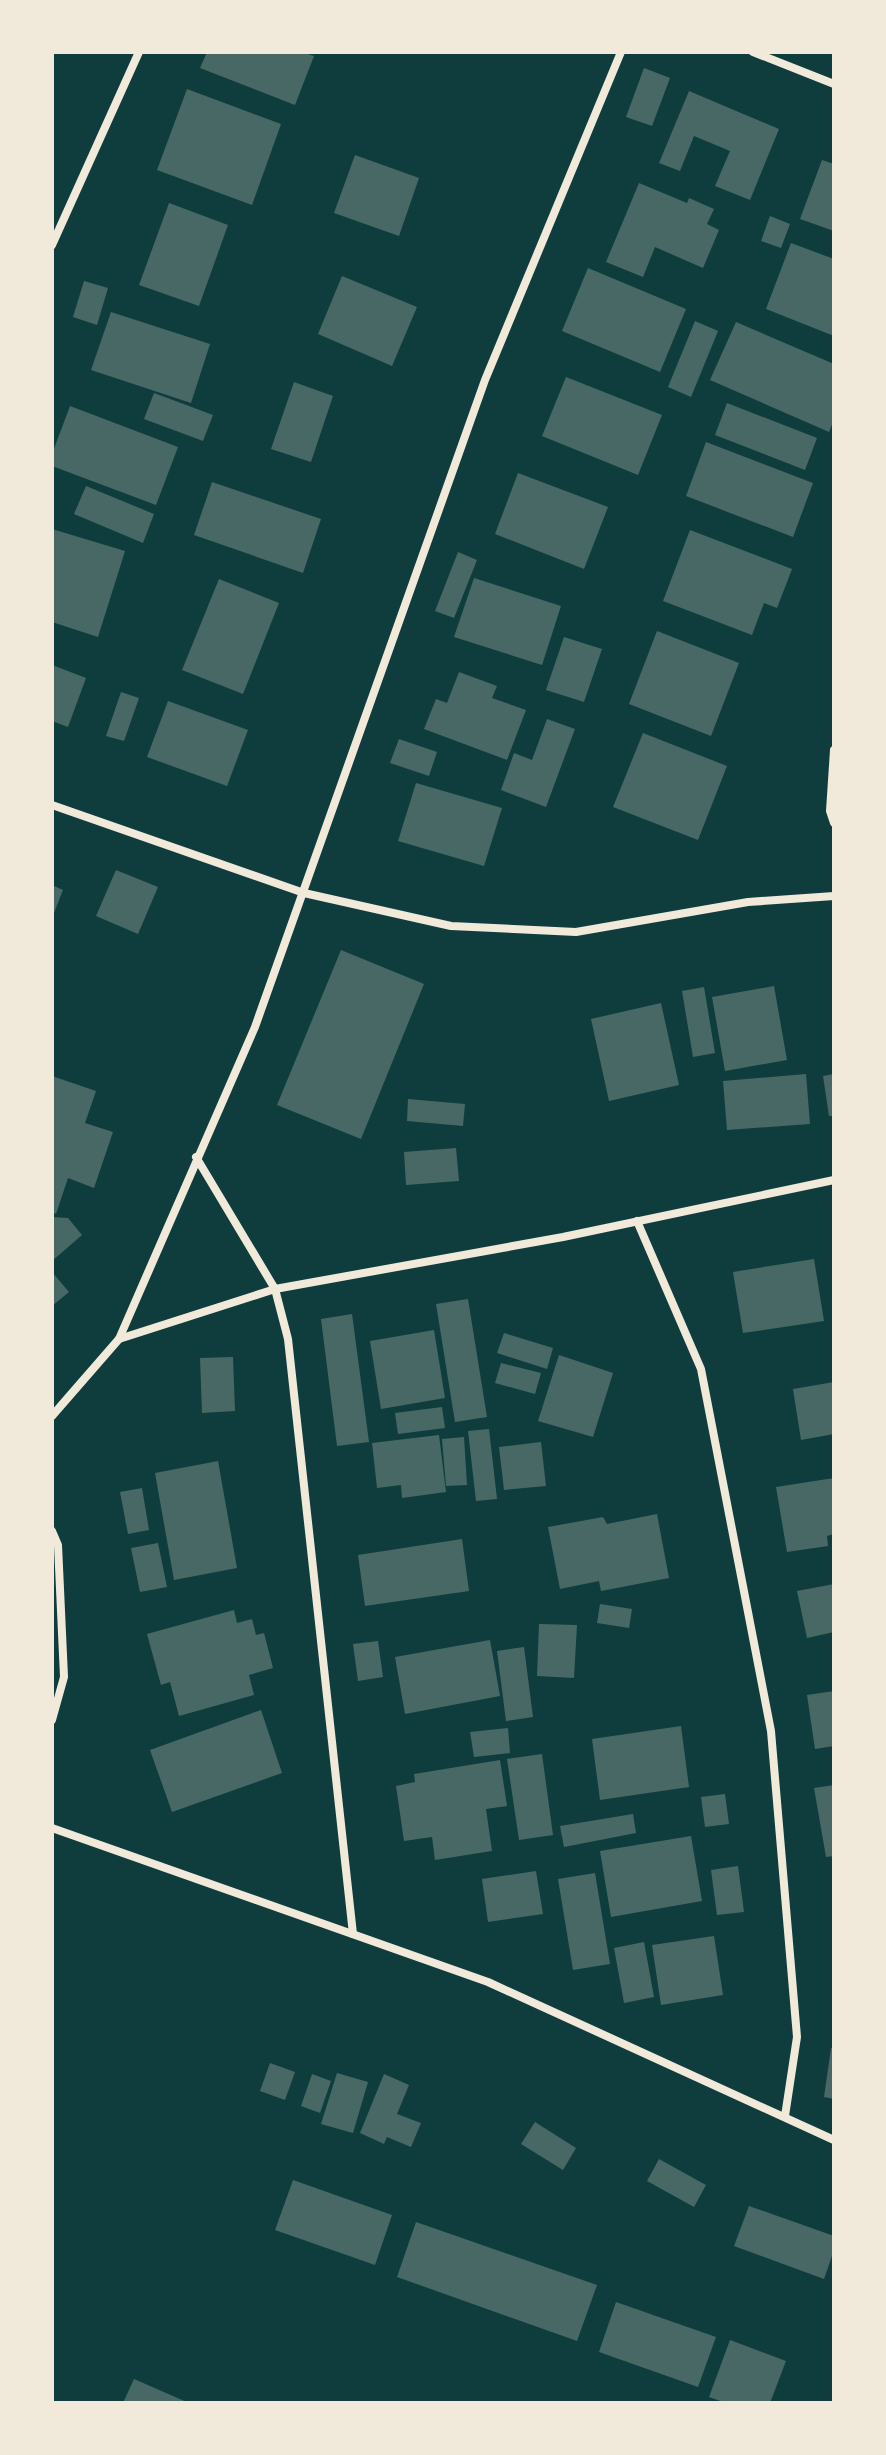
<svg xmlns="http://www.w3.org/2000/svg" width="886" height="2455" viewBox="0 0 886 2455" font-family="Barlow,sans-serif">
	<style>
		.building { fill: #486865 }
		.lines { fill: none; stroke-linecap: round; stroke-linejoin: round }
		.minor { stroke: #f1e9da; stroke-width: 8 }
	</style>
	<rect width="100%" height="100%" fill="#0f3d3e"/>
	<g class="building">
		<polygon points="207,52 302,52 314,56 295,105 200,68"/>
		<polygon points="644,68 670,78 652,126 626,117"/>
		<polygon points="187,89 281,124 252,205 157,170"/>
		<polygon points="689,91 779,129 750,200 715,186 730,151 694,136 680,171 659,163"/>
		<polygon points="355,155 419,178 399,236 334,213"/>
		<polygon points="822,160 834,164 834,231 800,219"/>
		<polygon points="639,183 687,203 689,198 714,209 707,224 719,230 703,268 655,247 643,277 606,262"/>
		<polygon points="169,203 228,225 199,306 139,285"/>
		<polygon points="770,216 790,224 781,248 761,241"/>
		<polygon points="791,243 834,259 834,336 766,309"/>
		<polygon points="588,268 686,309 660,372 562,331"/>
		<polygon points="342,276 417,307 392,366 318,334"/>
		<polygon points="84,281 108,288 97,325 73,317"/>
		<polygon points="111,312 210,344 191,403 91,370"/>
		<polygon points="695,321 718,331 691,397 668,387"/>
		<polygon points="736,322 834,364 834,420 829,432 710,380"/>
		<polygon points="566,377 662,415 638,475 542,436"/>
		<polygon points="294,382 333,396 311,462 271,449"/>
		<polygon points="154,393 213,415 203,441 144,419"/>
		<polygon points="727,403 817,438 805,470 715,435"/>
		<polygon points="70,406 178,447 156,505 52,466 52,454"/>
		<polygon points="706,442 813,483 793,537 686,496"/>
		<polygon points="518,473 608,507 584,569 495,534"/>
		<polygon points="212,482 321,519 303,573 194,535"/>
		<polygon points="86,486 154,514 143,543 74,514"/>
		<polygon points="52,529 125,551 98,637 52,622"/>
		<polygon points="690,530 792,569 777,608 764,603 752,635 663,601"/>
		<polygon points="458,552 477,560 454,618 435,611"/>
		<polygon points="474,578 561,606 542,665 454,637"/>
		<polygon points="219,579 279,603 243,694 182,670"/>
		<polygon points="657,631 739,663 711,736 629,704"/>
		<polygon points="564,637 602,649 584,702 546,690"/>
		<polygon points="52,665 86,678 68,727 52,721"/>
		<polygon points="459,672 497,686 492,698 526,710 507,760 424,729 436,699 447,703"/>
		<polygon points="121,692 139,698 124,741 106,736"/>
		<polygon points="168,701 248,730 227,786 147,757"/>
		<polygon points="547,719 575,729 546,807 501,790 514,753 532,760"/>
		<polygon points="643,733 727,766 698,840 613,807"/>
		<polygon points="399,739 437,752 429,776 390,763"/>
		<polygon points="416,783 502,808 484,866 398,841"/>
		<polygon points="116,870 158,887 138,934 96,916"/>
		<polygon points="52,885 63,890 52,918"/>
		<polygon points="341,950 424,984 361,1139 277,1105"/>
		<polygon points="774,986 787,1060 725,1071 712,997"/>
		<polygon points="704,987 715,1053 693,1057 682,991"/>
		<polygon points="661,1003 679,1085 609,1101 591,1019"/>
		<polygon points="806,1074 810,1124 727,1130 723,1081"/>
		<polygon points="834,1074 834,1116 829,1116 823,1076"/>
		<polygon points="52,1076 96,1091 85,1123 113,1132 94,1188 68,1178 56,1214 52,1212"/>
		<polygon points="408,1099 465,1104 463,1126 407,1121"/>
		<polygon points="456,1148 459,1181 406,1185 404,1152"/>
		<polygon points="52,1217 68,1218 82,1235 52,1261"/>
		<polygon points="814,1259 824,1321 743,1333 733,1272"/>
		<polygon points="52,1272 69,1292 52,1306"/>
		<polygon points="468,1299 487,1417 455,1422 436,1304"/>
		<polygon points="352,1314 369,1442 337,1446 321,1319"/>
		<polygon points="434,1330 445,1398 381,1409 370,1341"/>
		<polygon points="504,1333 553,1348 547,1369 497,1353"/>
		<polygon points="559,1355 613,1373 593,1437 538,1421"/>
		<polygon points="233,1357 235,1411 202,1413 200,1358"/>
		<polygon points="501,1363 541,1373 535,1394 495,1383"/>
		<polygon points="834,1382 834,1434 801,1440 793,1389"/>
		<polygon points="442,1407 445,1428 398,1434 395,1413"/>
		<polygon points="489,1429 497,1499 476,1501 468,1431"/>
		<polygon points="439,1435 446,1492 402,1498 401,1485 377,1488 372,1443"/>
		<polygon points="464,1437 467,1485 446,1486 442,1439"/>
		<polygon points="541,1442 546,1486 504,1490 499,1447"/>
		<polygon points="218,1461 237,1568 174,1580 155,1473"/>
		<polygon points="834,1478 834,1534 827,1536 828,1546 787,1552 776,1487"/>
		<polygon points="142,1488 149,1530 128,1534 120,1492"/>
		<polygon points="657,1514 669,1578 601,1591 599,1581 560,1589 548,1527 603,1517 607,1524"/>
		<polygon points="462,1539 469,1591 365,1606 358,1555"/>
		<polygon points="158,1543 167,1587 140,1592 131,1548"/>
		<polygon points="834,1584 834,1632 807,1638 797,1591"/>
		<polygon points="600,1604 632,1609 629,1628 597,1623"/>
		<polygon points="234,1610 237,1623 252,1619 256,1635 264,1633 273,1668 249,1675 254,1695 179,1716 170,1682 161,1685 147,1634"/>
		<polygon points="539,1624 577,1625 574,1678 537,1676"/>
		<polygon points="490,1640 500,1696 405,1714 395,1657"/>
		<polygon points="378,1641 383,1677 358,1681 353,1644"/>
		<polygon points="524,1647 533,1717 506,1721 497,1651"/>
		<polygon points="834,1691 834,1746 815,1749 807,1695"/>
		<polygon points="261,1710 282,1773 172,1812 150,1750"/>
		<polygon points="681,1726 689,1787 600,1800 592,1739"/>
		<polygon points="508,1728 510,1753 474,1757 470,1732"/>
		<polygon points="542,1754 553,1835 519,1840 507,1759"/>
		<polygon points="500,1760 507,1806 486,1809 492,1851 435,1860 432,1837 404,1841 396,1786 415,1782 414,1774"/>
		<polygon points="834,1785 834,1856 826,1857 814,1788"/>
		<polygon points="725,1794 729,1824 705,1827 701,1797"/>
		<polygon points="633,1814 636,1833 564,1847 560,1826"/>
		<polygon points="691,1836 702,1901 611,1917 600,1851"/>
		<polygon points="738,1866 744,1912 717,1915 711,1870"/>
		<polygon points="536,1871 543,1914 488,1922 482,1879"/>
		<polygon points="595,1873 610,1964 573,1970 558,1879"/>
		<polygon points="714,1936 723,1995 661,2005 652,1945"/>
		<polygon points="644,1942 654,1997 624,2003 614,1948"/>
		<polygon points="831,2048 834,2049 834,2099 824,2097"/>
		<polygon points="270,2063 295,2072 285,2100 260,2091"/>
		<polygon points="337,2073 368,2082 353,2133 321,2124"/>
		<polygon points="312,2074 331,2081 320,2113 301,2106"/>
		<polygon points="384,2074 409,2085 397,2114 421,2123 411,2147 387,2137 384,2144 360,2133"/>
		<polygon points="535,2122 576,2148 563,2170 521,2144"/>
		<polygon points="659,2159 706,2185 694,2207 647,2181"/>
		<polygon points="293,2180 392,2215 375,2265 275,2230"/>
		<polygon points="749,2206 834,2236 834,2250 824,2279 734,2246"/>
		<polygon points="416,2222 597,2285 577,2341 397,2277"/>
		<polygon points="616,2302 716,2337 698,2387 599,2352"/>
		<polygon points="730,2340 786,2361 770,2403 726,2403 709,2397"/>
		<polygon points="134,2379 189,2403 123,2403"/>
	</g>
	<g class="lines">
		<g class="minor">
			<polyline points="753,52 834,84"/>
			<polyline points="52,245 139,52"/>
			<polyline points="834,750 830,811 834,823"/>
			<polyline points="52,805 304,893 451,926 576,932 748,902 834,896"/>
			<polyline points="196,1157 275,1289 288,1339 353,1934"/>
			<polyline points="637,1221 701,1369 771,1731 797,2037 785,2116"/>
			<polyline points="119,1339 275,1289 563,1237 834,1180"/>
			<polyline points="52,1416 119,1339 255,1027 485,380 621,52"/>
			<polyline points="52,1531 58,1545 64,1677 52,1720"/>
			<polyline points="52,1828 488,1982 834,2140"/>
		</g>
	</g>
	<rect width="886" height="2455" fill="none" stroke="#f1e9da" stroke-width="108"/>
</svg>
